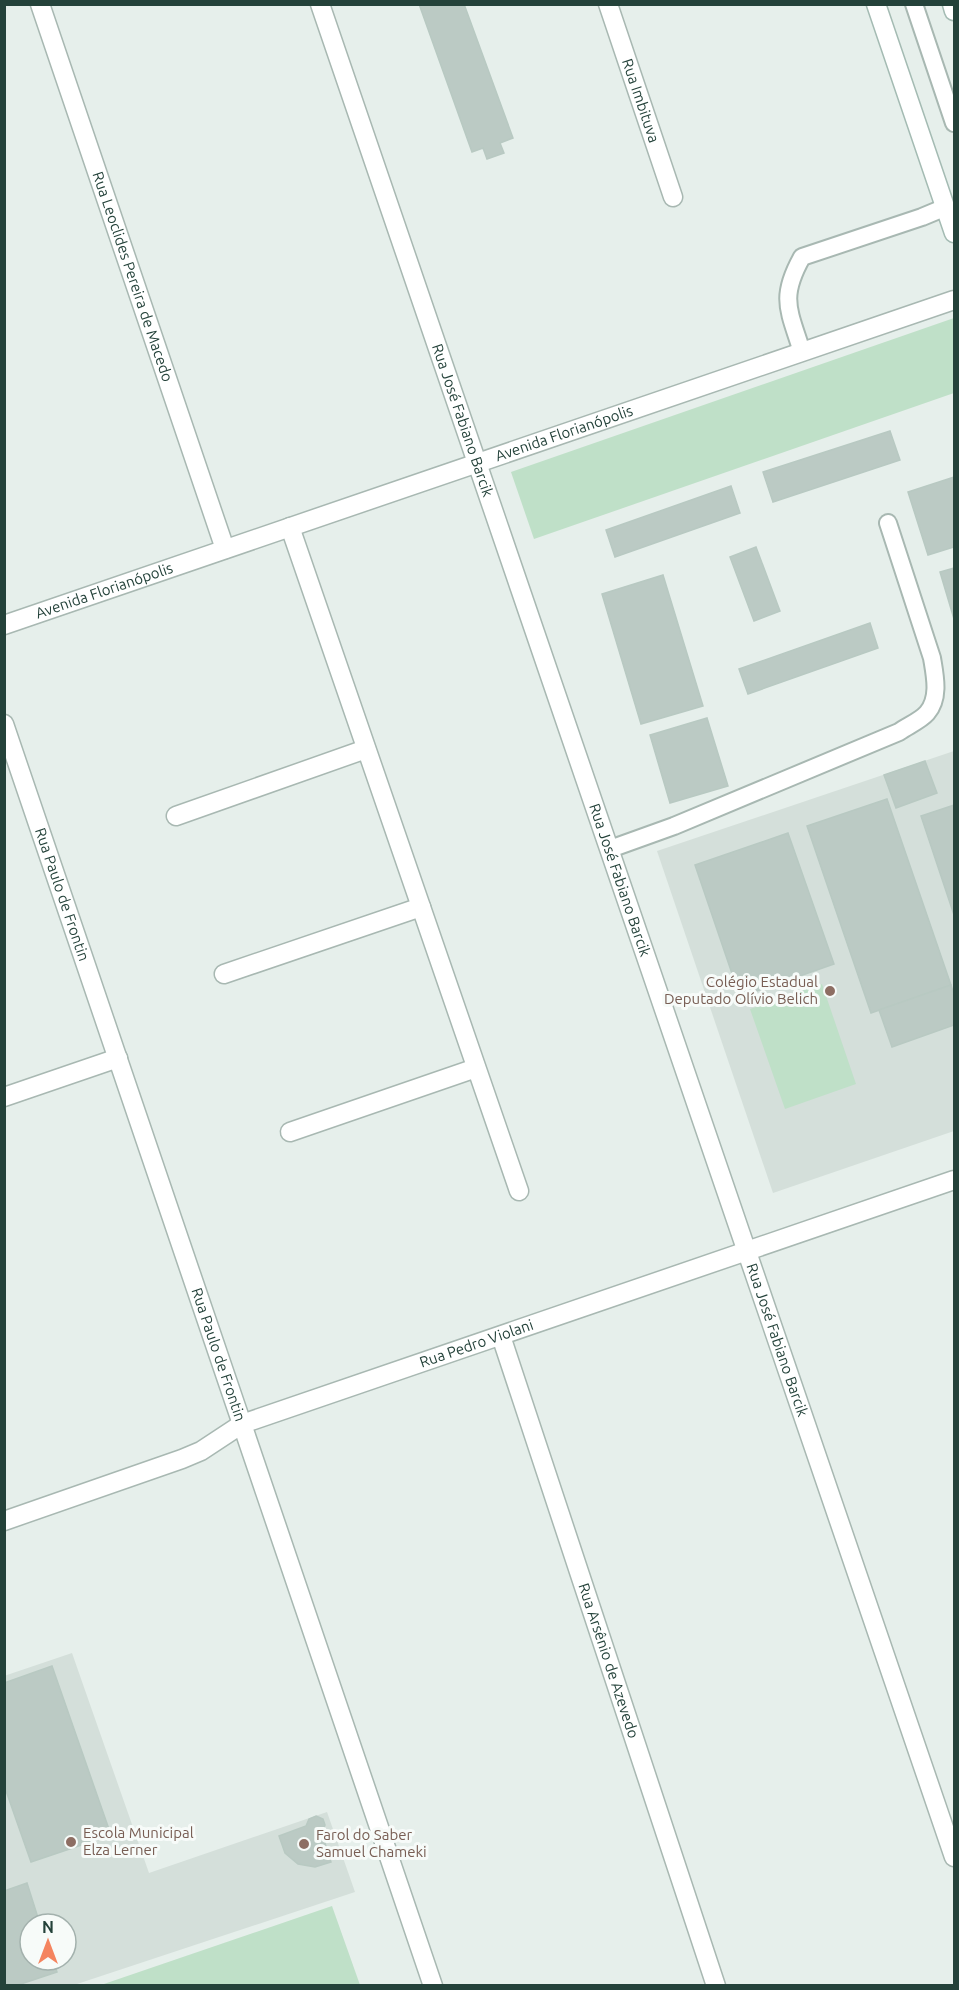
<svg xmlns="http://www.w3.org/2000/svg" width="959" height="1990" viewBox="0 0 959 1990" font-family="Ubuntu,sans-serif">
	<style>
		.built { fill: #d4dfda; fill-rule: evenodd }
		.green { fill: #bfe0c8 }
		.building { fill: #bbcac4; stroke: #b8c9c2; stroke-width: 1.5 }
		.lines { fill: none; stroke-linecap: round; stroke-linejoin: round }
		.lane-casing { stroke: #a8b8b2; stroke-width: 20 }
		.street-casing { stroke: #a8b8b2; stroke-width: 21 }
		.secondary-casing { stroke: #a4bbb3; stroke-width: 21 }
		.lane { stroke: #fff; stroke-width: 16 }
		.street { stroke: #fff; stroke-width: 18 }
		.secondary { stroke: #fff; stroke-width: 18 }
		.education-dot { fill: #8d6e63; stroke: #f7fbf9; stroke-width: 2 }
		.labels { text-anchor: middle; stroke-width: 6; stroke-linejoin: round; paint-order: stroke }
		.street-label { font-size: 15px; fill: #24423a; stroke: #f7fbf9 }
		.education-label { font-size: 15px; fill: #785e54; stroke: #f7fbf9; text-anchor: start }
	</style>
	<rect width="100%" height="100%" fill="#e6efeb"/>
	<g class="built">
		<polygon points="954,751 954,1131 773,1193 657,851"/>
		<path d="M 72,1653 L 149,1873 L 327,1812 L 355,1892 L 74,1985 L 5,1985 L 4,1676 ZM 30,1924 L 66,1924 L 66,1960 L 30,1960 Z"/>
	</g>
	<g class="green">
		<polygon points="954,318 954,393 534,539 511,472"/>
		<polygon points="822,984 856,1084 785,1109 750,1009"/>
		<polygon points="332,1906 360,1985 101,1985"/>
	</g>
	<g class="building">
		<polygon points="419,4 464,4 513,138 500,143 504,153 487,159 483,148 472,152"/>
		<polygon points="890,431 900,460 773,502 763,472"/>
		<polygon points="954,477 954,547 928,555 908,492"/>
		<polygon points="731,486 740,513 615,557 606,530"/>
		<polygon points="756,547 780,611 754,621 730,557"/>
		<polygon points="954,568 954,619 940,572"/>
		<polygon points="663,575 703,706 641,724 602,594"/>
		<polygon points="870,623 878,648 748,694 739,669"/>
		<polygon points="707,718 728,786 670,803 650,735"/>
		<polygon points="925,761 937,793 896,808 884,775"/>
		<polygon points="887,799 951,985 871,1013 807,826"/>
		<polygon points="954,805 954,915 921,816"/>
		<polygon points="788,833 834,964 740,997 695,865"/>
		<polygon points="951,985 954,995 954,1025 892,1047 879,1010"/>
		<polygon points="52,1666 111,1835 31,1862 4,1785 4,1683"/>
		<polygon points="316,1816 323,1819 325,1825 322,1834 331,1862 315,1867 298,1864 285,1853 279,1836 306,1826 309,1819"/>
		<polygon points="27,1883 40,1924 30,1924 30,1960 53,1960 57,1972 15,1986 4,1986 4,1891"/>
	</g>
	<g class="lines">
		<defs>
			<g id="lane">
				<polyline points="914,4 954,123"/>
				<path d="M 802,352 C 789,310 779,298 802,257 L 922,217 L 946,207"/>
				<path d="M 610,849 L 674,826 L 899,732 C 907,726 920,721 927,713 C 940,698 935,676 932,658 L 888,523"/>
			</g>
			<g id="street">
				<path id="s1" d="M 40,4 L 225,549"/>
				<path id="s2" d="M 320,4 L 954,1857"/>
				<path id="s3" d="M 608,4 L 673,197"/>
				<polyline points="290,527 519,1191"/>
				<path id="s4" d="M 4,625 L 954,300"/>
				<path id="s5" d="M 4,724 L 433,1986"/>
				<polyline points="176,816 366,749"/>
				<polyline points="224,974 421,907"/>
				<polyline points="4,1097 118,1058"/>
				<polyline points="290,1132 476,1068"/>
				<path id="s6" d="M 501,1336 L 716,1986"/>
				<path id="s7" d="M 4,1521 L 182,1459 L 201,1451 L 242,1424 L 954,1180"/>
			</g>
			<g id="secondary">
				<polyline points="876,4 954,233"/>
				<polyline points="952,4 954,11"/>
			</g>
		</defs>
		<use href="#lane" class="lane-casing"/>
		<use href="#street" class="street-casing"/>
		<use href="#secondary" class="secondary-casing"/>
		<use href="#lane" class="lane"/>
		<use href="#street" class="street"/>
		<use href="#secondary" class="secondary"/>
	</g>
	<g class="education-dot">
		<circle cx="830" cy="991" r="6"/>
		<circle cx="71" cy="1842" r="6"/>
		<circle cx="304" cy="1844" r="6"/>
	</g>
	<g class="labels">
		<g class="street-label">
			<text dy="5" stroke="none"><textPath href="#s3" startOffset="102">Rua Imbituva</textPath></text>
			<text dy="5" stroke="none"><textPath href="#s1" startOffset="288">Rua Leoclides Pereira de Macedo</textPath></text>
			<text dy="5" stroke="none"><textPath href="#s2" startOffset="440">Rua José Fabiano Barcik</textPath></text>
			<text dy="5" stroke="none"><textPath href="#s4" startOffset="592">Avenida Florianópolis</textPath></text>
			<text dy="5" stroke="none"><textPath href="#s4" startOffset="106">Avenida Florianópolis</textPath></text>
			<text dy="5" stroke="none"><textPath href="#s2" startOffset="926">Rua José Fabiano Barcik</textPath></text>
			<text dy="5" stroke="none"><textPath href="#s5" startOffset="180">Rua Paulo de Frontin</textPath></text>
			<text dy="5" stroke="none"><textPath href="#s2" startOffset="1412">Rua José Fabiano Barcik</textPath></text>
			<text dy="5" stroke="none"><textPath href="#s7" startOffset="506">Rua Pedro Violani</textPath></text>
			<text dy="5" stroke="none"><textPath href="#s5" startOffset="666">Rua Paulo de Frontin</textPath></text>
			<text dy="5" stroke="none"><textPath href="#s6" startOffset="342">Rua Arsênio de Azevedo</textPath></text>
		</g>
		<g class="education-label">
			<text x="818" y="987" text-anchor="end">Colégio Estadual<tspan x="818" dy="17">Deputado Olívio Belich</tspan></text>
			<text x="83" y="1838">Escola Municipal<tspan x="83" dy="17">Elza Lerner</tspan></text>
			<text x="316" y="1840">Farol do Saber<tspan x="316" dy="17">Samuel Chameki</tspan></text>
		</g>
	</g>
	<rect width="959" height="1990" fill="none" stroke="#24423a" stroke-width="12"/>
	<g transform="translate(48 1942)"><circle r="28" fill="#f7fbf9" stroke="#a3b1ad" stroke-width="1.5"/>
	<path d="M0-4.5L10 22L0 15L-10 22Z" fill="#f4845f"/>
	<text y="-9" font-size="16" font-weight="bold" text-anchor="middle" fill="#24423a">N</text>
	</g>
</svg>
